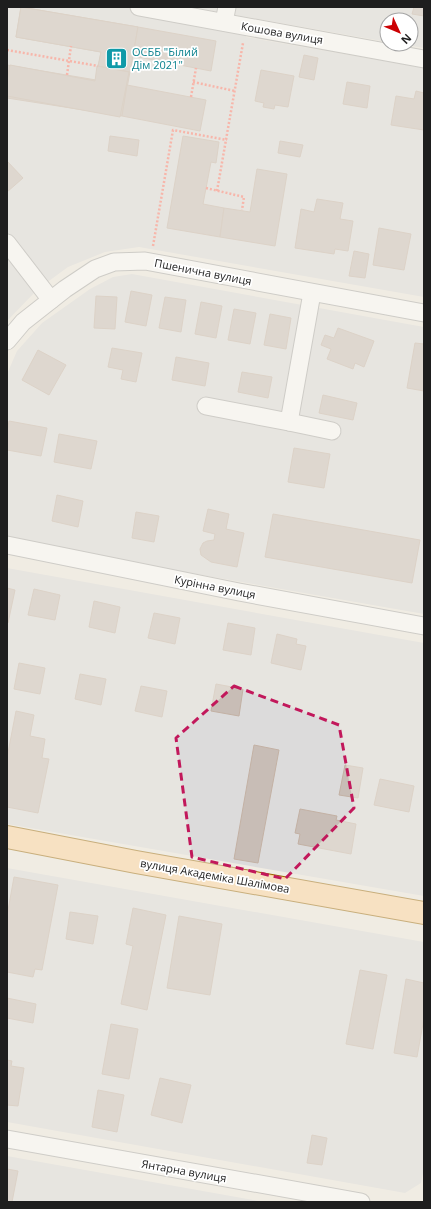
<svg xmlns="http://www.w3.org/2000/svg" width="431" height="1209" viewBox="0 0 431 1209" font-family="'Open Sans',sans-serif">
	<style>
		.residential { fill: #dcdbdb }
		.building { fill: #c8bdb6; stroke: #c3b1a4 }
		.lines { fill: none; stroke-linecap: round; stroke-linejoin: round }
		.minor-casing { stroke: #a5a5a5; stroke-width: 19 }
		.major-casing { stroke: #986400; stroke-width: 24 }
		.path { stroke: #ff7365; stroke-width: 2.5; stroke-dasharray: 2 2; stroke-linecap: butt }
		.minor { stroke: #fff; stroke-width: 17 }
		.major { stroke: #ffd299; stroke-width: 22 }
		.marked { fill: none; stroke: #c2185b; stroke-width: 3; stroke-dasharray: 8 5; stroke-linejoin: round }
		.labels { text-anchor: middle; stroke-width: 3.5; stroke-linejoin: round; paint-order: stroke }
		.street-label { font-size: 11px; fill: #1e1e1e; stroke: #fff }
		.culture-label { font-size: 11px; fill: #0d838f; stroke: #fff; text-anchor: start }
	</style>
	<rect width="100%" height="100%" fill="#f0ece3"/>
	<g class="residential">
		<polygon points="7,7 141,7 248,28 246,37 424,68 424,297 139,247 105,252 68,267 38,289 7,321"/>
		<polygon points="190,7 424,7 424,48 400,44 411,44 411,20 387,20 387,42"/>
		<polygon points="132,274 424,327 424,614 7,541 7,374 17,351 42,323 90,289 113,277"/>
		<polygon points="7,568 424,643 424,896 7,824"/>
		<polygon points="7,868 424,942 424,1168 421,1183 405,1193 7,1122"/>
		<polygon points="7,1156 264,1202 7,1202"/>
	</g>
	<g class="building">
		<polygon points="21,7 138,27 122,116 7,98 7,65 96,80 101,52 16,37"/>
		<polygon points="21,7 138,27 130,72 98,66 101,52 16,37"/>
		<polygon points="414,7 424,7 424,16 412,14"/>
		<polygon points="138,27 216,41 211,71 133,56"/>
		<polygon points="304,55 318,58 314,80 299,77"/>
		<polygon points="10,65 95,81 97,66 129,72 120,117 7,96 7,81"/>
		<polygon points="261,70 294,76 288,107 275,105 274,109 263,107 264,103 255,101"/>
		<polygon points="347,82 370,86 367,108 343,104"/>
		<polygon points="127,85 206,100 200,131 122,116"/>
		<polygon points="416,91 424,93 424,130 391,125 396,96 414,99"/>
		<polygon points="110,136 139,140 137,156 108,151"/>
		<polygon points="183,136 219,142 216,163 211,162 203,204 224,208 220,237 167,228"/>
		<polygon points="280,141 303,145 300,157 278,153"/>
		<polygon points="7,161 23,178 7,192"/>
		<polygon points="257,169 287,174 275,246 220,237 224,208 250,212"/>
		<polygon points="317,199 343,203 340,219 353,221 348,251 335,249 334,254 295,248 301,209 314,212"/>
		<polygon points="379,228 411,234 404,270 373,265"/>
		<polygon points="354,251 369,254 365,278 349,276"/>
		<polygon points="131,291 152,295 146,326 125,322"/>
		<polygon points="96,296 117,297 115,329 94,328"/>
		<polygon points="165,297 186,300 181,332 159,328"/>
		<polygon points="201,302 222,306 216,338 195,334"/>
		<polygon points="234,309 256,313 250,344 228,340"/>
		<polygon points="270,314 291,318 286,349 264,345"/>
		<polygon points="338,328 374,341 364,367 355,363 353,369 327,359 331,349 321,345 325,335 334,338"/>
		<polygon points="415,343 424,344 424,391 407,388"/>
		<polygon points="112,348 142,353 136,382 121,379 123,370 108,367"/>
		<polygon points="38,350 66,365 49,395 22,380"/>
		<polygon points="176,357 209,363 205,386 172,380"/>
		<polygon points="242,372 272,377 268,398 238,392"/>
		<polygon points="323,395 357,403 353,420 319,413"/>
		<polygon points="9,421 47,428 41,456 7,450 7,432"/>
		<polygon points="59,434 97,441 91,469 54,462"/>
		<polygon points="294,448 330,454 324,488 288,482"/>
		<polygon points="57,495 83,501 78,527 52,521"/>
		<polygon points="208,509 229,514 226,529 244,533 237,567 211,562 201,555 200,549 203,543 207,541 214,540 215,534 203,531"/>
		<polygon points="136,512 159,516 154,542 132,538"/>
		<polygon points="273,514 420,540 412,583 265,557"/>
		<polygon points="7,588 15,590 8,623 7,623"/>
		<polygon points="34,589 60,595 55,620 28,615"/>
		<polygon points="94,601 120,607 115,633 89,627"/>
		<polygon points="154,613 180,618 175,644 148,638"/>
		<polygon points="228,623 255,628 251,655 223,650"/>
		<polygon points="277,634 297,639 296,644 306,646 301,670 271,663"/>
		<polygon points="19,663 45,668 40,694 14,689"/>
		<polygon points="80,674 106,679 101,705 75,699"/>
		<polygon points="216,684 243,689 239,716 211,711"/>
		<polygon points="141,686 167,691 162,717 135,711"/>
		<polygon points="16,711 34,715 30,736 45,739 42,758 49,759 38,813 7,807 7,758"/>
		<polygon points="254,745 279,750 258,863 234,859"/>
		<polygon points="345,765 363,768 358,798 339,795"/>
		<polygon points="380,779 414,786 409,812 374,805"/>
		<polygon points="300,809 337,816 336,820 356,824 351,854 298,844 300,834 295,833"/>
		<polygon points="14,877 58,885 42,970 35,969 33,977 7,972 7,916"/>
		<polygon points="133,908 166,915 147,1010 121,1004 133,946 126,944"/>
		<polygon points="70,912 98,916 93,944 66,939"/>
		<polygon points="179,916 222,924 210,995 167,988"/>
		<polygon points="360,970 387,975 373,1049 346,1044"/>
		<polygon points="406,979 424,983 424,1018 417,1057 394,1053"/>
		<polygon points="7,998 36,1004 33,1023 7,1018"/>
		<polygon points="111,1024 138,1029 129,1079 102,1074"/>
		<polygon points="7,1060 12,1061 11,1066 24,1068 18,1106 7,1105"/>
		<polygon points="160,1078 191,1085 182,1123 151,1115"/>
		<polygon points="98,1090 124,1095 117,1132 92,1127"/>
		<polygon points="312,1135 327,1138 322,1165 307,1163"/>
		<polygon points="7,1169 18,1171 12,1202 7,1202"/>
	</g>
	<g class="lines">
		<defs>
			<g id="minor">
				<polyline points="139,7 424,59"/>
				<polyline points="224,22 227,7"/>
				<polyline points="7,243 51,300"/>
				<polyline points="312,293 289,422 332,431"/>
				<polyline points="7,341 23,322 65,289 95,269 114,262 145,261 424,313"/>
				<polyline points="206,406 289,422"/>
				<polyline points="7,545 239,592 424,626"/>
				<polyline points="7,1139 361,1202"/>
			</g>
			<polyline id="major" points="7,837 136,862 424,913"/>
		</defs>
		<use href="#minor" class="minor-casing"/>
		<use href="#major" class="major-casing"/>
		<g class="path">
			<polyline points="7,50 98,66"/>
			<polyline points="67,75 71,46"/>
			<polyline points="193,82 235,91"/>
			<polyline points="191,97 196,68"/>
			<polyline points="206,188 244,197 242,210"/>
			<polyline points="217,191 243,43"/>
			<polyline points="153,246 173,130 227,140"/>
		</g>
		<use href="#minor" class="minor"/>
		<use href="#major" class="major"/>
	</g>
	<path d="M0 0H431V1209H0ZM 234,686 L 339,725 L 354,808 L 285,879 L 192,857 L 176,738 Z" fill="#f0ece3" fill-opacity=".55" fill-rule="evenodd"/>
	<path class="marked" d="M 234,686 L 339,725 L 354,808 L 285,879 L 192,857 L 176,738 Z"/>
	<defs>
		<symbol id="building-square" viewBox="-11 -11 22 22"><rect x="-9" y="-9" width="18" height="18" rx="4" fill="#0f9aa8" stroke="#fff"/><path d="M-4-6H4V6H1V3H-1V6H-4ZM-2.5-4.3h1.7v1.8h-1.7ZM.8-4.3h1.7v1.8H.8ZM-2.5-1h1.7V.8h-1.7ZM.8-1h1.7V.8H.8Z" fill="#fff"/></symbol>
	</defs>
	<g fill-rule="evenodd">
		<use href="#building-square" x="104" y="46" width="25" height="25"/>
	</g>
	<g class="labels">
		<g class="street-label">
			<text transform="translate(282 33) rotate(10)" y="4">Кошова вулиця</text>
			<text transform="translate(203 272) rotate(11)" y="4">Пшенична вулиця</text>
			<text transform="translate(215 587) rotate(11)" y="4">Курінна вулиця</text>
			<text transform="translate(215 876) rotate(10)" y="4">вулиця Академіка Шалімова</text>
			<text transform="translate(184 1171) rotate(10)" y="4">Янтарна вулиця</text>
		</g>
		<g class="culture-label">
			<text x="132" y="56">ОСББ "Білий<tspan x="132" dy="13">Дім 2021"</tspan></text>
		</g>
	</g>
	<rect width="431" height="1209" fill="none" stroke="#1e1e1e" stroke-width="16"/>
	<g transform="translate(399 32) rotate(134)"><circle r="19" fill="#ffffff" stroke="#a5a5a5"/>
	<path d="M0-3L7 15L0 10L-7 15Z" fill="#cc0003"/>
	<text y="-6" font-size="11" font-weight="bold" text-anchor="middle" fill="#1e1e1e">N</text>
	</g>
</svg>
